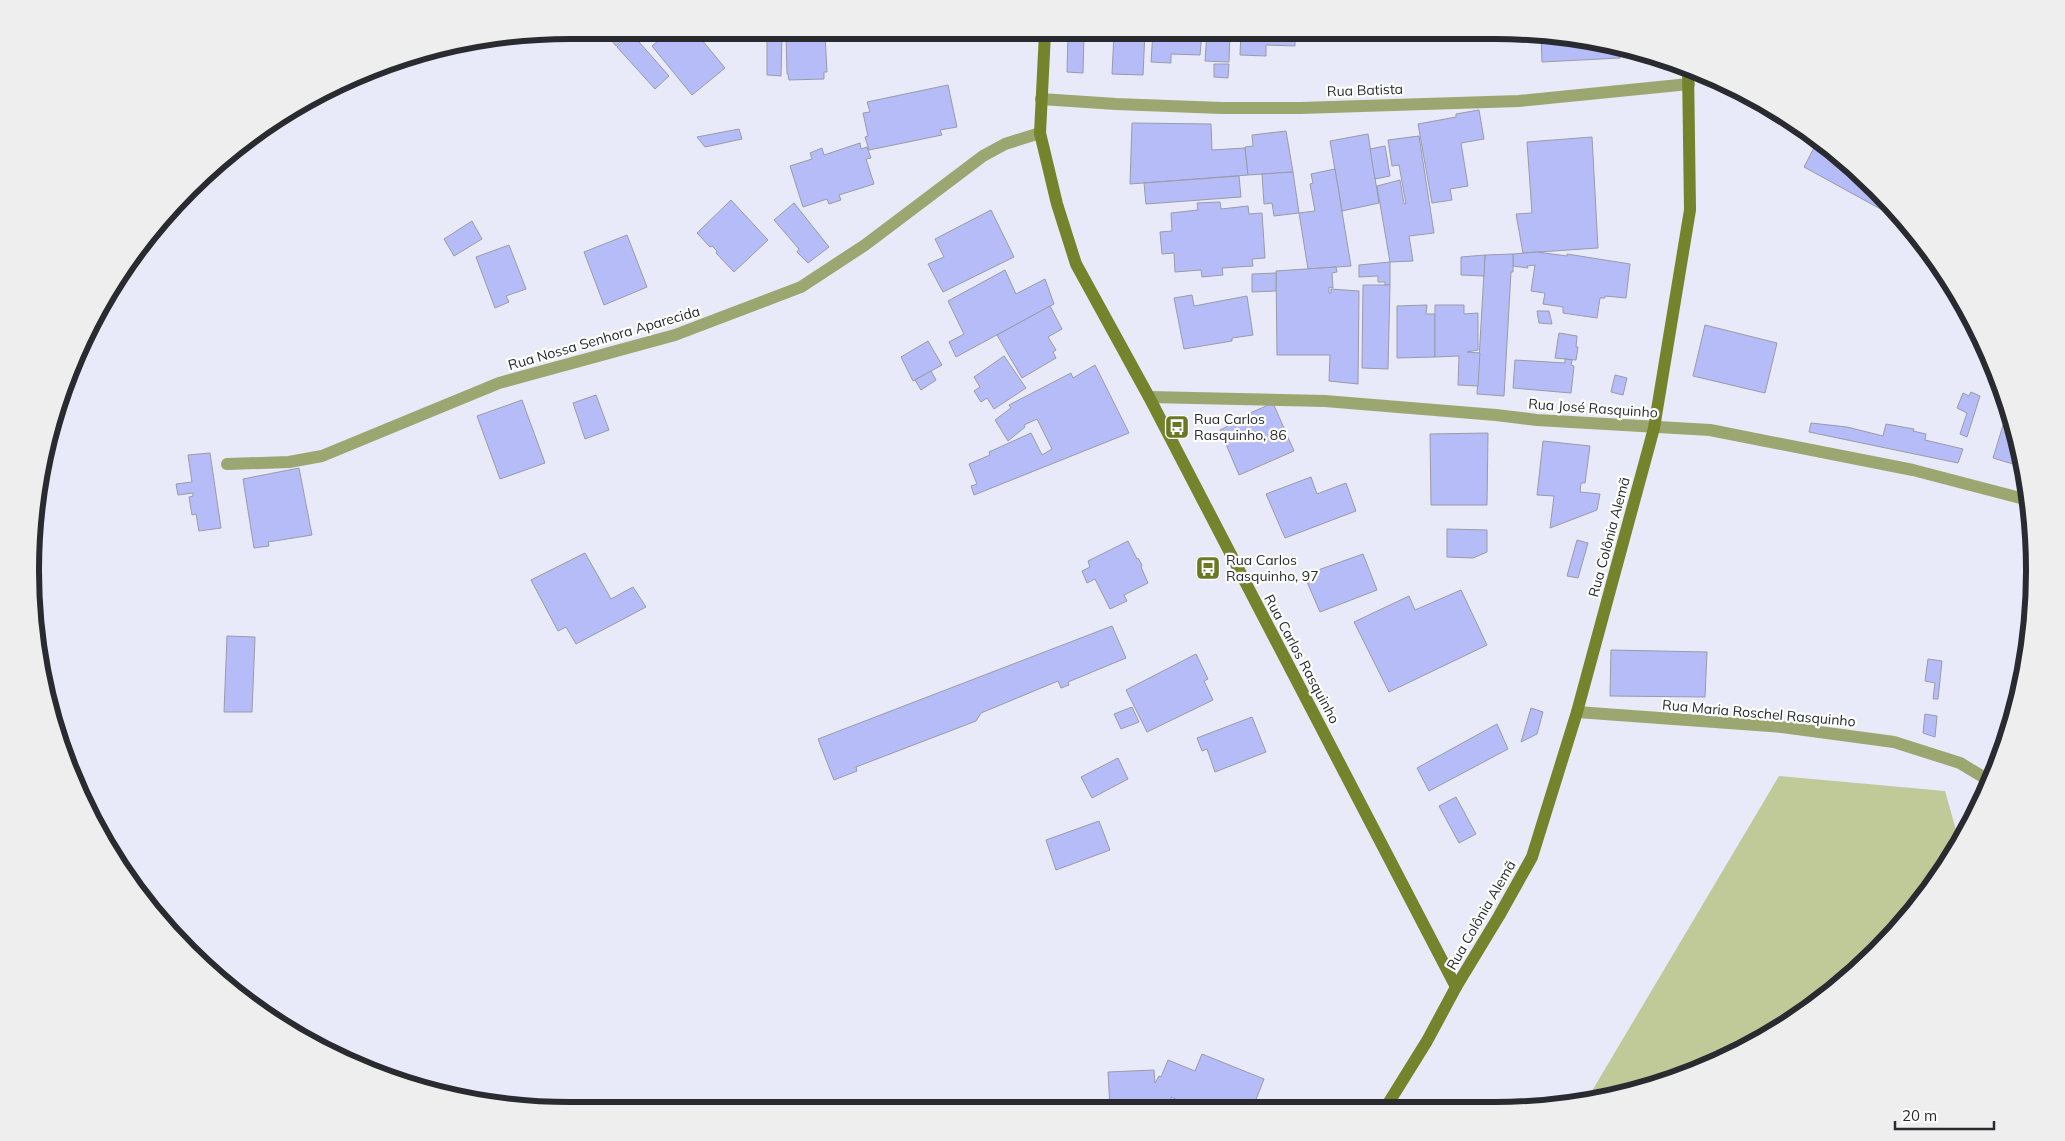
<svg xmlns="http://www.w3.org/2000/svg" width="2065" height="1141" viewBox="0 0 2065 1141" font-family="Mulish,sans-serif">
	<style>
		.green { fill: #bfca98 }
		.building { fill: #b6bcf8; stroke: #999ba8 }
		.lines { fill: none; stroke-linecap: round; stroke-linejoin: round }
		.street { stroke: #9ba670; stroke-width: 12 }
		.secondary { stroke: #75832c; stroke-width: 12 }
		.labels { text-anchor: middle; stroke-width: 4.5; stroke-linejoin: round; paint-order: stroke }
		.street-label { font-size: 14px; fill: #2a2b30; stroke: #fff }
		.poi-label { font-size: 14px; fill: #2a2b30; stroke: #fff; text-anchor: start }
		.rim { fill: none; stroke: #2a2b30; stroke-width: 6 }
	</style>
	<rect width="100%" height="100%" fill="#e8eaf9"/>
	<polygon class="green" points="1779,776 1945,791 1960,844 1877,952 1795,1020 1669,1082 1586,1101"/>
	<g class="building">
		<polygon points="1145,32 1143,75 1112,74 1114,33"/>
		<polygon points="1153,32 1202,32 1200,55 1171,54 1171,63 1151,62"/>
		<polygon points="1207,32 1230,32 1229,62 1205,61"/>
		<polygon points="1241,32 1295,32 1295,46 1266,45 1266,56 1240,55"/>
		<polygon points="1541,33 1619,49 1620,58 1542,62"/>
		<polygon points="608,34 623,34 626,37 616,46 607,35"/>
		<polygon points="632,34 669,76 655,89 617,47"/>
		<polygon points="666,34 697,34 725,68 692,95 652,46"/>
		<polygon points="767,34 782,34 781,76 767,75"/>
		<polygon points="786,34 825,34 827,72 824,72 824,79 789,80 788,74 787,74"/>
		<polygon points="1068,34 1084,35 1083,73 1067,72"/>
		<polygon points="1214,64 1229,64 1228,78 1214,77"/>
		<polygon points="948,85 957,127 940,130 942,135 869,150 865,137 868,136 863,113 870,112 867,102"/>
		<polygon points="1479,110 1484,139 1461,143 1468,186 1450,189 1452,200 1432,203 1418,124 1456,117 1456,114"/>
		<polygon points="1132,123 1211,124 1212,150 1245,148 1248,175 1130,184"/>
		<polygon points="739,129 742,139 705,147 697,137"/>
		<polygon points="1286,131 1293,172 1248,175 1245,147 1253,146 1252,135"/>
		<polygon points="1368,134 1379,203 1342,211 1330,141"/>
		<polygon points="1419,136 1434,233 1409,236 1413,261 1390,262 1377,186 1400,180 1404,204 1406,204 1399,165 1392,166 1388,140"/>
		<polygon points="1592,137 1598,248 1523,253 1516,214 1532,213 1527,142"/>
		<polygon points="1818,140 1843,158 1838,167 1870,184 1906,223 1804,167"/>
		<polygon points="860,143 861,149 867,147 871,158 866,159 874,184 839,195 841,200 829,204 827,199 803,207 790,166 812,159 810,153 822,148 824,155"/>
		<polygon points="1385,146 1390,176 1375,179 1370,149"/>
		<polygon points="1335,169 1351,266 1308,269 1299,213 1315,211 1310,184 1313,183 1311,174"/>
		<polygon points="1293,172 1299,213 1274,216 1272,203 1264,204 1262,174"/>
		<polygon points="1239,176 1241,197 1146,204 1144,183"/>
		<polygon points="731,200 768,240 734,272 716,253 717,251 712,246 710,247 697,233"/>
		<polygon points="1220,202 1221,209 1248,206 1249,214 1262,213 1265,258 1252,259 1253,266 1222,268 1223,275 1202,277 1201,270 1175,272 1174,253 1162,254 1160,232 1172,231 1171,213 1198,210 1197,203"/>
		<polygon points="794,203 829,247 808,263 797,252 799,249 774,220"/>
		<polygon points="991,210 1014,257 943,292 928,264 944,257 935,239"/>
		<polygon points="472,221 482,239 454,256 444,239"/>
		<polygon points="627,235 647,287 604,305 584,252"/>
		<polygon points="509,245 526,289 506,296 509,302 495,308 476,257"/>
		<polygon points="1537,252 1567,256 1567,254 1630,264 1626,298 1605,296 1605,298 1600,298 1597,318 1563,313 1563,307 1543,304 1545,293 1531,291 1535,265 1527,266 1528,268 1513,266 1513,254"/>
		<polygon points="1513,254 1513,272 1511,272 1504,396 1477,394 1485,255"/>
		<polygon points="1485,255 1484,276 1461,275 1461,257"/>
		<polygon points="1390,262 1390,285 1385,285 1385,282 1378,282 1378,276 1359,277 1359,265"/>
		<polygon points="1336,267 1337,272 1332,273 1333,288 1329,287 1329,293 1331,293 1331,289 1359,291 1358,384 1329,381 1330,355 1277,355 1276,271"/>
		<polygon points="1005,270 1016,294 1045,279 1054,304 956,357 949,342 964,334 948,301"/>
		<polygon points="1276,273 1276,291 1252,292 1252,274"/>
		<polygon points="1363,285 1390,285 1388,369 1362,368"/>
		<polygon points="1192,295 1194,306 1247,296 1253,335 1232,338 1232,341 1184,349 1174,298"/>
		<polygon points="1427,305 1426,314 1435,314 1435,357 1397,358 1397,306"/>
		<polygon points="1435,305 1464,305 1464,314 1478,313 1478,350 1467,352 1480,353 1478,386 1458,385 1459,356 1435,357"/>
		<polygon points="1050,306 1062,329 1048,337 1056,350 1053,352 1056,358 1022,378 997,335"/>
		<polygon points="1537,311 1549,311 1552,324 1539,323"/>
		<polygon points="1705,325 1777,343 1765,393 1693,376"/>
		<polygon points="1559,333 1577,336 1576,347 1578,347 1576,360 1555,358"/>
		<polygon points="928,341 942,365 913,381 901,357"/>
		<polygon points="1004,356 1026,388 994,409 987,398 981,402 974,391 980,387 974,377"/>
		<polygon points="1565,359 1572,360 1571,365 1574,366 1571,393 1513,388 1515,360 1565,363"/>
		<polygon points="1095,365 1129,433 974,495 971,486 977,484 969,464 990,455 989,452 1031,433 1042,455 1052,449 1037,419 1024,425 1025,427 1008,441 995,420 1011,408 1009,405 1071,373 1073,378"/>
		<polygon points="931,371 936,380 921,390 915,380"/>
		<polygon points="1615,375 1627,378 1623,395 1611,392"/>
		<polygon points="1971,392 1980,396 1967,437 1960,434 1967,413 1957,408 1963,393 1969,396"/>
		<polygon points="596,395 609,430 585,439 573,403"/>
		<polygon points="522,400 545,463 500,479 477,416"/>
		<polygon points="1273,403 1294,451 1239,475 1220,430 1251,415 1250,413"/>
		<polygon points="2008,409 2017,431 2023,467 1993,458"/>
		<polygon points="1811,423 1847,427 1883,436 1886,424 1914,429 1913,431 1926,434 1925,440 1963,449 1958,463 1809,432"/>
		<polygon points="1488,433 1487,505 1431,505 1430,434"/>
		<polygon points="1543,441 1590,446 1585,483 1581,483 1580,492 1600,494 1597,510 1550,528 1554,496 1537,495"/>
		<polygon points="210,453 221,528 199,531 196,514 192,515 189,497 193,496 193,493 178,495 176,484 192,482 188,455"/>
		<polygon points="299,468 312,535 268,542 269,546 254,548 243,479"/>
		<polygon points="1311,477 1317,494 1346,483 1356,511 1285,538 1266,494"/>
		<polygon points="1447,529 1487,530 1487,552 1473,558 1447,557"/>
		<polygon points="1577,540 1588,543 1578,578 1567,576"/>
		<polygon points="1128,541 1137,559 1138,558 1142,565 1141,567 1148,583 1124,595 1127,601 1110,609 1095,579 1087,583 1082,571 1090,567 1088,561"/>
		<polygon points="585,553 611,599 633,587 646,607 576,644 566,627 558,631 531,580"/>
		<polygon points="1363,554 1377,590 1320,612 1304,575"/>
		<polygon points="1461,590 1487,645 1389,692 1354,622 1409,596 1415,610"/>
		<polygon points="1112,626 1126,658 1068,682 1069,685 1061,688 1058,681 981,713 976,721 856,767 857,771 834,780 818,739"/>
		<polygon points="227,636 255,637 252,712 224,712"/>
		<polygon points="1611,650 1707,652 1705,697 1610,696"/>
		<polygon points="1196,654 1208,679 1204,681 1213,700 1147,732 1126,690"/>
		<polygon points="1928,659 1942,661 1938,699 1933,699 1935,683 1925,681"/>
		<polygon points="1132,707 1139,722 1121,729 1114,714"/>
		<polygon points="1531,708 1543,712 1537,734 1521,742"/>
		<polygon points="1925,714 1937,716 1935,737 1923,733"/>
		<polygon points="1252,717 1266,752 1215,772 1207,749 1202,751 1197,738"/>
		<polygon points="1497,724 1508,749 1429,791 1417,768"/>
		<polygon points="1118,758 1128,779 1092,798 1081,777"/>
		<polygon points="1456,797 1476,834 1459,843 1439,806"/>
		<polygon points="1099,821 1110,850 1056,870 1046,840"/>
		<polygon points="1202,1054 1264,1079 1253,1107 1204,1108 1184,1100 1184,1103 1171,1097 1172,1108 1110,1108 1108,1072 1154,1070 1155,1083 1159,1076 1161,1077 1168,1060 1195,1071"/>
	</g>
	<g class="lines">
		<g class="street">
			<polyline points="1041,99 1116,104 1222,108 1300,108 1519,101 1689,84"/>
			<polyline points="1149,397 1325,401 1496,415 1537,420 1710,430 1913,470 2028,500"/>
			<polyline points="227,464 289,462 322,456 499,383 675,335 801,287 865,245 983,156 1005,144 1040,133"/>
			<polyline points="1577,712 1782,727 1894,742 1960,763 1990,781"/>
		</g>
		<g class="secondary">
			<polyline points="1045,33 1040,133 1057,204 1076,264 1149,397 1456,987"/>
			<polyline points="1386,1107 1427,1041 1456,987 1499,916 1532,857 1577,712 1654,428 1690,210 1688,68"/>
		</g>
	</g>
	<defs>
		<symbol id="bus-square" viewBox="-11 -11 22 22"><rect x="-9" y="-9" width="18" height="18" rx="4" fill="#6a7824" stroke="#fff"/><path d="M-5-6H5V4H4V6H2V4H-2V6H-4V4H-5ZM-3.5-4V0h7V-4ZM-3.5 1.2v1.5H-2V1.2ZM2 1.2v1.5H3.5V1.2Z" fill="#fff"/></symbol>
	</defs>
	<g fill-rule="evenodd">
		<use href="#bus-square" x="1163" y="413" width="28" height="28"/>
		<use href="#bus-square" x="1194" y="554" width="28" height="28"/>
	</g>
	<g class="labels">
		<g class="street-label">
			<text transform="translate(1365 90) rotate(-2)" y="5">Rua Batista</text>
			<text transform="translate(604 338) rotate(-16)" y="5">Rua Nossa Senhora Aparecida</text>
			<text transform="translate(1593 408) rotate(4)" y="5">Rua José Rasquinho</text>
			<text transform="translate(1609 537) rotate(-75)" y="5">Rua Colônia Alemã</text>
			<text transform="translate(1302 659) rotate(62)" y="5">Rua Carlos Rasquinho</text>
			<text transform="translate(1759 713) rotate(5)" y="5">Rua Maria Roschel Rasquinho</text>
			<text transform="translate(1481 915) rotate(-60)" y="5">Rua Colônia Alemã</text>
		</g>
		<g class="poi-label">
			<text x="1194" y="424">Rua Carlos<tspan x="1194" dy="16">Rasquinho, 86</tspan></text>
			<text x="1226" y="565">Rua Carlos<tspan x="1226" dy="16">Rasquinho, 97</tspan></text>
		</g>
	</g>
	<path d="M0 0H2065V1141H0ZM570 39H1495A531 531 0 0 1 2026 570V571A531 531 0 0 1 1495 1102H570A531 531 0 0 1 39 571V570A531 531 0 0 1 570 39Z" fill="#eee" fill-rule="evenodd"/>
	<path class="rim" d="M570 39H1495A531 531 0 0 1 2026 570V571A531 531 0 0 1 1495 1102H570A531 531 0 0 1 39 571V570A531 531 0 0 1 570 39Z"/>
	<path d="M1895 1121v8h99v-8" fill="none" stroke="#2a2b30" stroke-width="2.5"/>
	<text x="1902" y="1121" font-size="15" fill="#2a2b30" stroke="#ffffff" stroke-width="4" paint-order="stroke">20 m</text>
</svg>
